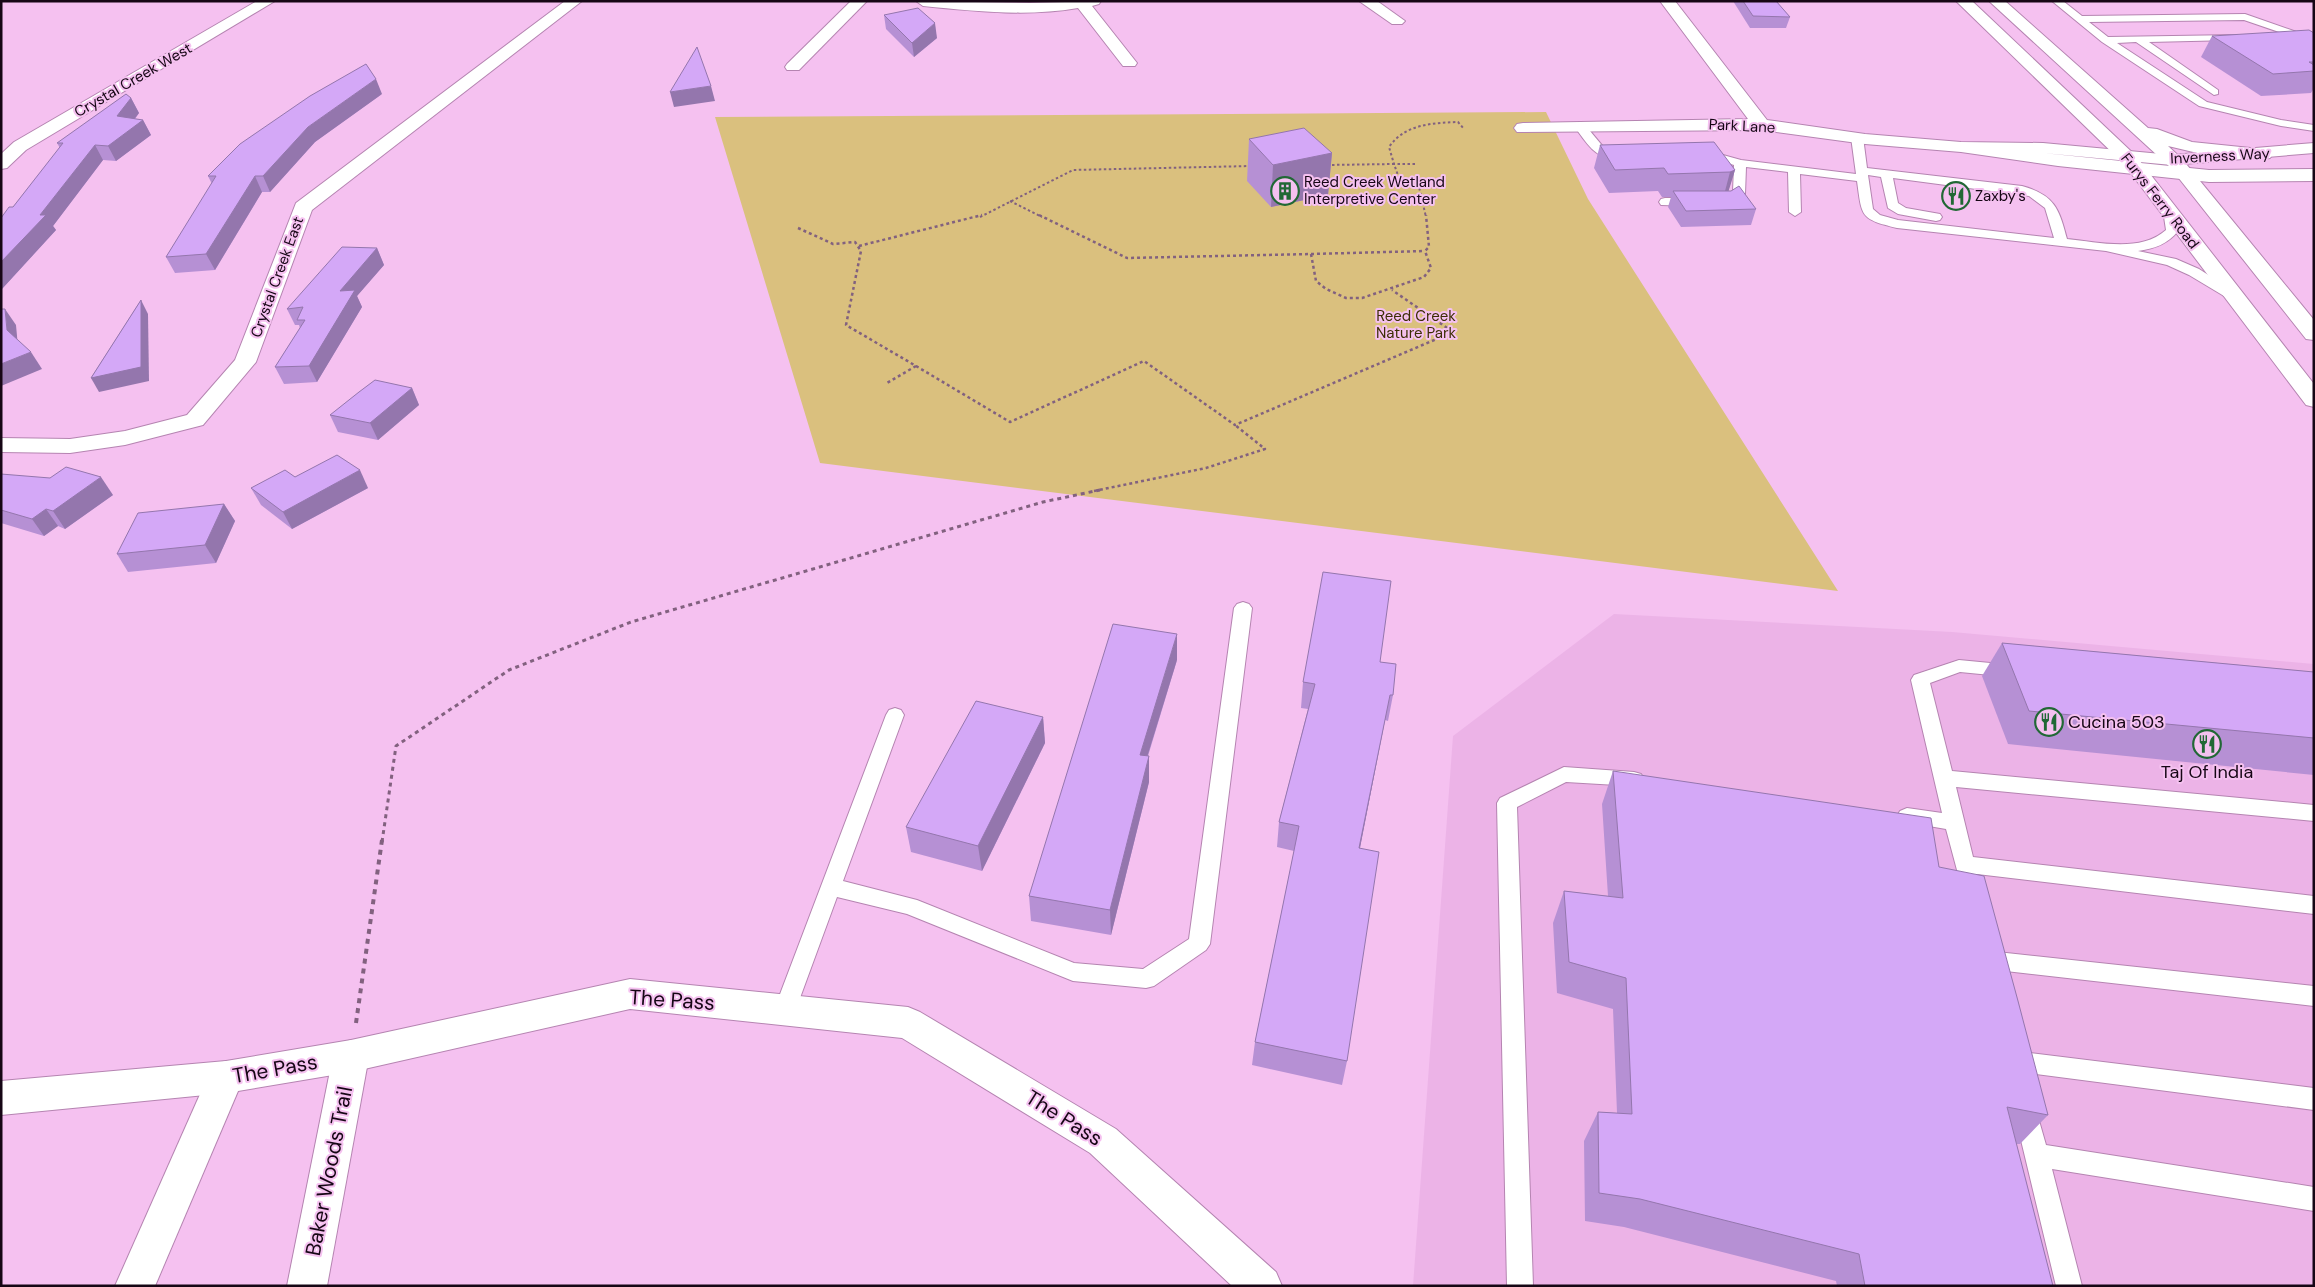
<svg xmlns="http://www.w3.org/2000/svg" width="2315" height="1287" viewBox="0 0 2315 1287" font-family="'DM Sans',sans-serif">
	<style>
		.built { fill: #ecb3e7 }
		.green { fill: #dac07e }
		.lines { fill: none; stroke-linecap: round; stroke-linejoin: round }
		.lane-casing { stroke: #b584b1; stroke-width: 2 }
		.street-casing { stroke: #b584b1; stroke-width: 2 }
		.secondary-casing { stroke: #b584b1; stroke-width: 2 }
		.path-far3 { stroke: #82617f; stroke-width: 2; stroke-dasharray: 2.5 2.5; stroke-linecap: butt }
		.path-far2 { stroke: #82617f; stroke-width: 2.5; stroke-dasharray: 3 3; stroke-linecap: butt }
		.path-far1 { stroke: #82617f; stroke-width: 3; stroke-dasharray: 4 4; stroke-linecap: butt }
		.path { stroke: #82617f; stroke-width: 4; stroke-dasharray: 5 5; stroke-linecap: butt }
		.lane { fill: #fff; fill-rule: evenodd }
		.street { fill: #fff; fill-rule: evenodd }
		.secondary { fill: #fff; fill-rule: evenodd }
		.wall { fill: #b690d4 }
		.shaded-wall { fill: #9476ad }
		.building { fill: #d4a8f7; stroke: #9476ad }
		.labels { text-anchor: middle; stroke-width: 4; stroke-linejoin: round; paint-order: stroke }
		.far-street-label { font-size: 15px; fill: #160615; stroke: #f5c1f0 }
		.far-poi-label { font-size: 15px; fill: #160615; stroke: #f5c1f0; text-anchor: start }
		.far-park-label { font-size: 15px; fill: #3c2e04; stroke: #f5c1f0 }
		.poi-label { font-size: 18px; fill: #160615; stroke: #f5c1f0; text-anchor: start }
		.near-street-label { font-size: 21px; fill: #160615; stroke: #f5c1f0 }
	</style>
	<rect width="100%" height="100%" fill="#f5c1f0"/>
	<polygon class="built" points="1614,614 1952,632 2314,664 2314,1286 1413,1286 1453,736"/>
	<polygon class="green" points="1546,112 1588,199 1838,591 820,463 715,117"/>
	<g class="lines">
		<defs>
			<g id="lane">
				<polygon points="2052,1 2063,1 2082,16 2245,14 2314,38 2314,44 2244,20 2089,22 2108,37 2237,35 2237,39 2233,40 2149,42 2218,90 2218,94 2214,95 2136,42 2117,43 2207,102 2281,120 2314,125 2314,131 2281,126 2199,106 2102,42"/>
				<path d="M 1581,124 L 1585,125 L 1605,149 L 1623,154 L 1625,156 L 1623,158 C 1599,164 1587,144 1575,127 Z"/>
				<path d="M 1857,134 L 1863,137 L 1867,168 L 2022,186 C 2055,195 2059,209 2067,239 C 2098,242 2140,253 2166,230 L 2163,210 L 2165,207 L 2173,207 L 2178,231 C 2168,244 2154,249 2138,251 L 2176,259 L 2199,269 L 2241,296 L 2234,300 L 2229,299 L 2189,275 L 2167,265 L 2106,251 L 1897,228 C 1860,219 1862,217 1857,181 L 1800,174 L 1801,212 L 1795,216 L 1789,212 L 1788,172 L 1746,167 L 1745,194 L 1730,204 L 1722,204 L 1720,201 L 1733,192 L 1734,165 L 1701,155 L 1699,153 L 1705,150 L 1741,160 L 1856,174 L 1851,137 ZM 1868,175 L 1881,177 L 1888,208 L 1898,214 L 1936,221 L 1940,220 L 1942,217 L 1940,214 L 1906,208 L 1898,203 L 1893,178 L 2029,196 L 2045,208 L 2054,238 L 1898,220 L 1880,215 L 1873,209 Z"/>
				<polygon points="1665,198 1692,198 1698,202 1692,206 1661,205 1659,202 1661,199"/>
				<polygon points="1243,602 1249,604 1252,608 1210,944 1206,950 1154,986 1146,988 1073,981 907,914 837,897 793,1017 785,1020 777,1017 774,1010 886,715 889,710 895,708 901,710 904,715 843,881 917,900 1074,963 1143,969 1189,939 1234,608 1237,604"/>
				<polygon points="1959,660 2011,665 2017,666 2020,671 2017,676 2011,677 1960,672 1930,683 1952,771 2314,805 2314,821 1956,787 1973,857 2314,896 2314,914 1977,874 1982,894 1979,900 1972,903 1965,900 1946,829 1900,821 1897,816 1900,811 1907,808 1942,813 1911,680 1914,675"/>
				<polygon points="1564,767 1634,772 1641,774 1644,779 1641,784 1634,786 1566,782 1517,807 1533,1286 1507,1286 1497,803 1500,798"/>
				<polygon points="1988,951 2314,986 2314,1006 1988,969 1980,967 1977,960 1980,953"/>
				<polygon points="2013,1051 2314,1088 2314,1110 2013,1071 2005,1068 2002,1061 2005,1054"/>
				<polygon points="2026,1100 2034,1103 2046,1145 2314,1187 2314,1211 2052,1169 2082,1286 2056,1286 2014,1111 2018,1103"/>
			</g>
			<g id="street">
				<polygon points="257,1 275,1 26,150 7,168 1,169 1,154 14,142"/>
				<polygon points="565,1 582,1 312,210 256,362 203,425 125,445 70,453 1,452 1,438 70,439 125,431 187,415 235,360 296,203"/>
				<polygon points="851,1 867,1 799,70 787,70 785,67 787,64"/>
				<path d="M 916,1 L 1030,3 L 1101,1 L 1099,4 L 1092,6 L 1137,63 L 1135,66 L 1123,66 L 1078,8 C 1027,17 974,11 923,6 Z"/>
				<polygon points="1359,1 1377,1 1405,21 1402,24 1392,24"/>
				<polygon points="1660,1 1675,1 1767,120 1865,134 1961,142 2043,143 2172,155 2314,143 2314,153 2172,165 2043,153 2209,170 2314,169 2314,181 2209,182 2058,166 1961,152 1865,144 1761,130 1517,132 1514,128 1517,124 1523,123 1748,119"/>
				<polygon points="351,1040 364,1045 369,1056 327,1286 287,1286 333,1056 338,1045"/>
				<polygon points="226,1061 239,1065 244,1077 155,1286 115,1286 213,1065"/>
			</g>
			<g id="secondary">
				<polygon points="1956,1 1972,1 2136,156 2314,384 2314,407 2306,405 2124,164"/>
				<polygon points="1989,1 2005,1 2148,128 2157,129 2192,142 2270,150 2273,154 2270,158 2264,159 2206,155 2168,146 2182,159 2314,320 2314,340 2306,339 2170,167"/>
				<polygon points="630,979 908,1007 920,1012 1116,1129 1276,1272 1282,1286 1232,1286 1090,1153 902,1038 630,1009 351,1072 226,1093 1,1115 1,1081 226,1061 351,1040"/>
			</g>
		</defs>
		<use href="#lane" class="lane-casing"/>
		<use href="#street" class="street-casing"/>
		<use href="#secondary" class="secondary-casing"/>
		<g class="path-far3">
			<path d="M 1415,164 L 1394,164 L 1389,147 C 1405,124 1432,123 1458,122 L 1464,129"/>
			<polyline points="1327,165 1394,164 1399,178 1419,187 1426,217"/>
			<polyline points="1010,201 1042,217"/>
			<polyline points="980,217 1073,170 1251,166"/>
		</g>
		<g class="path-far2">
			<polyline points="1039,215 1127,258 1311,254 1316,281 1326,289 1346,298 1362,298 1424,277 1431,268 1425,251 1429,247 1426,215"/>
			<polyline points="798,228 833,244 855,242 861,251 846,325 916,366 887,383"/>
			<polyline points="859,246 982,215"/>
			<polyline points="1311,254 1425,251"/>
			<polyline points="916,366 1010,422 1144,361 1235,425 1453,332 1392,290"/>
			<polyline points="1094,491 1206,468 1265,449 1235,425"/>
		</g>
		<polyline class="path-far1" points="382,842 396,746 509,670 631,622 1043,502 1100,490"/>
		<polyline class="path" points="356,1023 382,840"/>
		<use href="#lane" class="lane"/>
		<use href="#street" class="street"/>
		<use href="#secondary" class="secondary"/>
	</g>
	<g class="wall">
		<polygon points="1733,1 1776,1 1790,17 1786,28 1750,28"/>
		<polygon points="884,15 937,38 914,57 886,29"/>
		<polygon points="2314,33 2314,88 2311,93 2261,96 2201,57 2212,36"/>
		<polygon points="382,94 315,142 270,192 262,192 215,270 175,273 166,257 212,184 208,176"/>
		<polygon points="131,98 139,113 135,119 143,120 151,135 116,161 103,160 53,226 56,230 1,290 1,218 13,207 60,148 57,143"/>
		<polygon points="1249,139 1332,153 1328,195 1271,207 1247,181"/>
		<polygon points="1600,145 1735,170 1728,191 1756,209 1751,225 1681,227 1668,207 1671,197 1662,197 1658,191 1609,193 1594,168"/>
		<polygon points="377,248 384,265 357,296 362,307 317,382 284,384 275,367 300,328 299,325 295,325 287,309"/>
		<polygon points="412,388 419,405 378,440 338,432 330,415"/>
		<polygon points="1,474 113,495 65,529 58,526 44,536 1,523"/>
		<polygon points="295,477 368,488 292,529 261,505 251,488"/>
		<polygon points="224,504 235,521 216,563 128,572 117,554"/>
		<polygon points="2002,643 2314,672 2314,775 2008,744 1982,676"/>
		<polygon points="1177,660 1148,756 1149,756 1149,782 1111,935 1031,921 1029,896"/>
		<polygon points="1380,662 1393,695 1388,721 1385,720 1360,848 1347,1061 1342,1085 1252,1065 1255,1042 1294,851 1277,847 1279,822 1308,709 1301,708 1303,682"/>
		<polygon points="1043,717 1045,743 982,871 911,852 906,827"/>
		<polygon points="1613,771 1939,867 2048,1115 2020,1144 2016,1144 2053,1286 1837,1286 1836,1281 1624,1227 1585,1221 1584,1141 1598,1112 1617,1113 1613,1009 1557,993 1553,923 1564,891 1608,896 1602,804"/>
	</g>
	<g class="shaded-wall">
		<polygon points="935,23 937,38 914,57 912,43"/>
		<polygon points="376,79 382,94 315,142 270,192 263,176 308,127"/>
		<polygon points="711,86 715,101 674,107 670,92"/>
		<polygon points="131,98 139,113 125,131 117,116"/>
		<polygon points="143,120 151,135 116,161 108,146"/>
		<polygon points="95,145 103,160 53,226 56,230 1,290 1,262 40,215"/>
		<polygon points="1332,153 1328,195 1271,207 1273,165"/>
		<polygon points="1735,170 1728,193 1724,195 1730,172"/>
		<polygon points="255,176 262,192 215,270 206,254"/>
		<polygon points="377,248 384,265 357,296 362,307 317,382 309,366 340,291"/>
		<polygon points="141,300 148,314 149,381 99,392 91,378"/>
		<polygon points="5,309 16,325 18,347 7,330"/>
		<polygon points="31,352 42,369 1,386 1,364"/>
		<polygon points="412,388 419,405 378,440 370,423"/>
		<polygon points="360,470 368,488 292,529 283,512"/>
		<polygon points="101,477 113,495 65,529 53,511"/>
		<polygon points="224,504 235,521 216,563 205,545"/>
		<polygon points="46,509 58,526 44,536 32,519"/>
		<polygon points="1177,634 1177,660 1140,780 1140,755"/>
		<polygon points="1390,695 1385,720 1355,873 1359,848"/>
		<polygon points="1043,717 1045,743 982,871 978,846"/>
		<polygon points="1149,756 1149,782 1111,935 1110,910"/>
	</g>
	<g class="building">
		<polygon points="1743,1 1776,1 1790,17 1753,16"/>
		<polygon points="918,8 935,23 912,43 884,15"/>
		<polygon points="2309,30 2314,33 2314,62 2309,62 2314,65 2314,71 2273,74 2212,36"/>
		<polygon points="697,47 711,86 670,92"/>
		<polygon points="366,64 376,79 308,127 263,176 255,176 206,254 166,257 216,176 208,176 240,144 310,96"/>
		<polygon points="126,94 131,98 117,116 143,120 108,146 95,145 40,215 46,215 1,262 1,218 9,207 13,207 63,143 57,143"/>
		<polygon points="1304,128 1332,153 1273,165 1249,139"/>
		<polygon points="1714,142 1735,170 1730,172 1668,174 1664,168 1615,170 1600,145"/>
		<polygon points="1739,186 1756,209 1686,211 1673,191 1731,191"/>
		<polygon points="342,247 377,248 340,291 355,290 309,366 275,367 305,320 297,320 303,307 287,309"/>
		<polygon points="141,300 141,367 91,378"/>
		<polygon points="1,309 5,309 7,330 31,352 1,364"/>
		<polygon points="375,380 412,388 370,423 330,415 359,392"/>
		<polygon points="337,455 360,470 283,512 251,488 285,470 295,477"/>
		<polygon points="66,467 101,477 53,511 46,509 32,519 1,510 1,474 50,478"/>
		<polygon points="224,504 205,545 117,554 138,513"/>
		<polygon points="1323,572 1391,581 1380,662 1396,664 1393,695 1390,695 1359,848 1379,852 1347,1061 1255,1042 1299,826 1279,822 1315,684 1303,682"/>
		<polygon points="1113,624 1177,634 1140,755 1149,756 1110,910 1029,896"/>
		<polygon points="2002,643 2314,672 2314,738 2029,711"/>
		<polygon points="976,701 1043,717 978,846 906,827"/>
		<polygon points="1613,771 1931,818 1939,867 1984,876 2018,1001 2048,1115 2007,1107 2053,1286 1865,1286 1859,1254 1640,1199 1599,1193 1598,1112 1632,1114 1626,978 1569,962 1564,891 1623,898"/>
	</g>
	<defs>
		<symbol id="building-ring" viewBox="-11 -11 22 22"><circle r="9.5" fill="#f5c1f0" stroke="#216835" stroke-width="1.5"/><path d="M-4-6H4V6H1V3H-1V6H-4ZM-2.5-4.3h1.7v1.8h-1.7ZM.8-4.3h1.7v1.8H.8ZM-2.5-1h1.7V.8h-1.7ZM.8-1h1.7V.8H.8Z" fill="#216835"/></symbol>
		<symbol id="restaurant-ring" viewBox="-11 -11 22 22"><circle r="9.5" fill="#f5c1f0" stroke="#216835" stroke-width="1.5"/><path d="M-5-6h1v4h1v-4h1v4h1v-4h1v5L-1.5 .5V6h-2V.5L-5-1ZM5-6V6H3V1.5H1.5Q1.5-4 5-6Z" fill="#216835"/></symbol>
	</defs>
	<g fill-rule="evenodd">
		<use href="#building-ring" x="1269" y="175" width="32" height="32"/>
		<use href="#restaurant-ring" x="1940" y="180" width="32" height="32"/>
		<use href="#restaurant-ring" x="2033" y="706" width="32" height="32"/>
		<use href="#restaurant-ring" x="2191" y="728" width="32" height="32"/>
	</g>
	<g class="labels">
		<g class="far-street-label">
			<text transform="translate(133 80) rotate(-30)" y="5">Crystal Creek West</text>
			<text transform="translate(1742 126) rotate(3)" y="5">Park Lane</text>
			<text transform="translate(2220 156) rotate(-3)" y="5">Inverness Way</text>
			<text transform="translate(2160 201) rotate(52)" y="5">Furys Ferry Road</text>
			<text transform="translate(277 277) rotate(-70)" y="5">Crystal Creek East</text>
		</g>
		<g class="far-poi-label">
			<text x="1304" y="187">Reed Creek Wetland<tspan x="1304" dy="17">Interpretive Center</tspan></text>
			<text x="1975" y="201">Zaxby's</text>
		</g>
		<g class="far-park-label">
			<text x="1416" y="321">Reed Creek<tspan x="1416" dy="17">Nature Park</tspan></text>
		</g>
		<g class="poi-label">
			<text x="2068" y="728">Cucina 503</text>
			<text x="2207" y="778" text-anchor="middle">Taj Of India</text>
		</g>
		<g class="near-street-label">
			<text transform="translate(672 1000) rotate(4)" y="7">The Pass</text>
			<text transform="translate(275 1069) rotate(-10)" y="7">The Pass</text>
			<text transform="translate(1064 1118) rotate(32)" y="7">The Pass</text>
			<text transform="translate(329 1171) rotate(-79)" y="7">Baker Woods Trail</text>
		</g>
	</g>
	<rect width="2315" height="1287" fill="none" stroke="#160615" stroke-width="5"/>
</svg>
